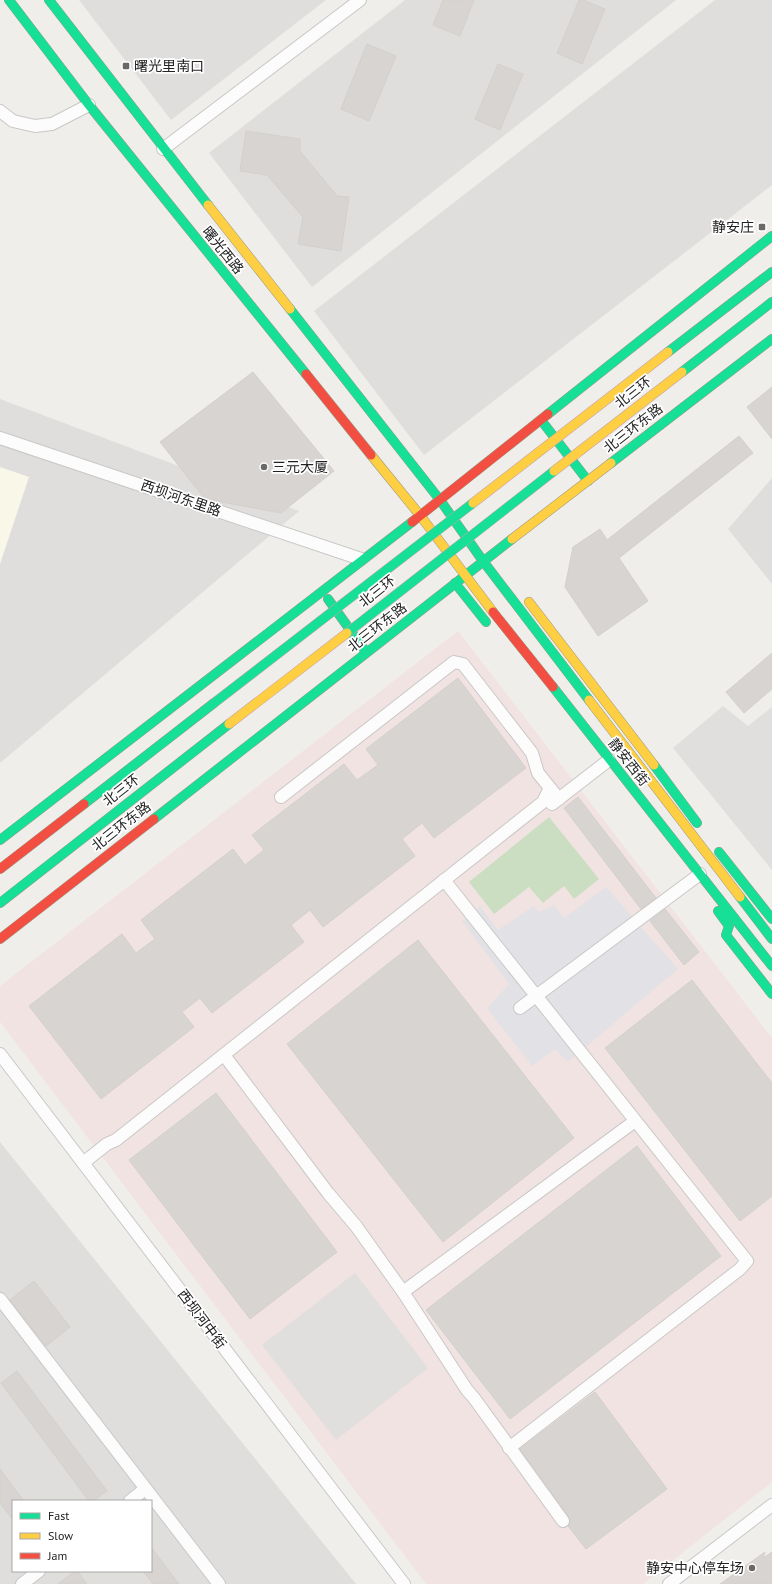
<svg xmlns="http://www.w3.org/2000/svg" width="772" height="1584" viewBox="0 0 772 1584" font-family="'PT Sans','Noto Sans SC',sans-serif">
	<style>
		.residential { fill: #dfdedc; fill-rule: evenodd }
		.commercial { fill: #f1e3e1 }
		.education { fill: #f8f7e8 }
		.forest { fill: #cbdec1 }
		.parking { fill: #e0dfde }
		.plaza { fill: #e2e1e5 }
		.building { fill: #d7d4d2; stroke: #d3d0cc }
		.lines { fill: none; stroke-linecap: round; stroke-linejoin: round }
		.street-casing { stroke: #c9c8c7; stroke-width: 14 }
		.fast-casing { stroke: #999a82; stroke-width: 10 }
		.slow-casing { stroke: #999a82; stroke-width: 10 }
		.jam-casing { stroke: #999a82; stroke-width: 10 }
		.street { stroke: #fdfcfc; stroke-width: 12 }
		.fast { stroke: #16e098; stroke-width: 9 }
		.slow { stroke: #ffcf43; stroke-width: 9 }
		.jam { stroke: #f24e42; stroke-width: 9 }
		.fast-bridge-casing { stroke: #c5a2ac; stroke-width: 10; stroke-linecap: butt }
		.slow-bridge-casing { stroke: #c5a2ac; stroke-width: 10; stroke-linecap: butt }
		.fast-bridge { stroke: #16e098; stroke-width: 9 }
		.slow-bridge { stroke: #ffcf43; stroke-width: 9 }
		.poi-dot { fill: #6a6968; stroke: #fff; stroke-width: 1.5 }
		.labels { text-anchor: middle; stroke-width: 3.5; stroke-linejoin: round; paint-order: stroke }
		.poi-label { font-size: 14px; fill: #222; stroke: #fff; text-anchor: start }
		.street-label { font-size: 14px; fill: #222; stroke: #fff }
	</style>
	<rect width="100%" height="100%" fill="#f0eeeb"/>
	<g class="residential">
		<polygon points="79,0 326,0 171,120"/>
		<polygon points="405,0 676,0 312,287 209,153"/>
		<polygon points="715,0 772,0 772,185 424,455 314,311"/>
		<polygon points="0,399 299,511 0,763"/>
		<polygon points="772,478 772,584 728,529"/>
		<path d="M 0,1142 L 356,1584 L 0,1584 ZM 13,1501 L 151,1501 L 151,1571 L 13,1571 Z"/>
	</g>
	<polygon class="commercial" points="458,631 772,1038 772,1482 643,1584 426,1584 0,1022 0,986"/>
	<polygon class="education" points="0,467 29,477 0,564"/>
	<polygon class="forest" points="549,817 599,879 574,899 564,886 543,903 529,887 494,914 469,882"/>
	<g class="parking">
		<polygon points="723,706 748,726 772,707 772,870 673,748"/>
		<polygon points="355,1273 428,1368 336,1440 262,1345"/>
	</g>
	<polygon class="plaza" points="606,887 678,969 568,1062 555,1049 532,1066 487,1008 509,984 462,921 480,906 498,930 534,906 539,912 554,905 564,918"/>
	<g class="building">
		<polygon points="443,0 474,0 460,36 433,25"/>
		<polygon points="579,0 583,0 605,9 582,64 557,53"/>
		<polygon points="367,44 396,56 369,121 341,109"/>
		<polygon points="498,64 523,74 500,130 475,119"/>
		<polygon points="246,131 300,139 300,151 337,196 349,197 341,251 298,244 303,217 267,175 240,171"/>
		<polygon points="253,372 334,471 281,513 205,499 160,442"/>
		<polygon points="772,387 772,439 747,407"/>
		<polygon points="739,436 753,453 619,558 648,601 598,636 565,587 573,547 600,529 607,540"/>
		<polygon points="772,653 772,689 744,713 726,692"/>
		<polygon points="458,678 526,768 434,838 422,823 402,839 415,856 323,927 310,910 291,925 304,942 212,1013 200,998 182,1012 194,1027 101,1099 29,1006 122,934 136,953 155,939 141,920 233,849 245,865 264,850 252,835 344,764 357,780 378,765 366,749"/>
		<polygon points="578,797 656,898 641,909 564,808"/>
		<polygon points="665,909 699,952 684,965 650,921"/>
		<polygon points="418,940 574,1138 443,1242 287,1044"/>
		<polygon points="692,980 772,1083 772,1196 740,1221 605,1048"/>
		<polygon points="216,1093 337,1252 250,1319 129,1160"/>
		<polygon points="637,1146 721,1256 510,1419 426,1310"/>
		<polygon points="34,1281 70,1327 46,1346 10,1300"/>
		<polygon points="17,1371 107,1491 93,1501 89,1501 1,1383"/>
		<polygon points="595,1392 667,1489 586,1549 568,1526 570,1521 569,1517 520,1449"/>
		<polygon points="0,1469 24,1501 13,1501 13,1520 0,1503"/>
		<polygon points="151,1547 179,1584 153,1584 143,1571 151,1571"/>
		<polygon points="765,1552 763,1558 772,1552 772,1584 720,1584"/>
		<polygon points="75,1571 77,1571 87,1584 58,1584"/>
	</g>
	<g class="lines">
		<defs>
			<g id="street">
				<polyline points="0,111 13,121 35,126 52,124 89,105"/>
				<polyline points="163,149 360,0"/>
				<polyline points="0,438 361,559"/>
				<polyline points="281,797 454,662 463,664 532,753 538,773 559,799"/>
				<polyline points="552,804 609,760"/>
				<polyline points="444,880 747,1261 740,1269 509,1448"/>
				<polyline points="520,1008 700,874"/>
				<polyline points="0,1054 404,1584"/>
				<polyline points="224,1055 328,1193 356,1226 403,1292 467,1390 474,1398 563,1521"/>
				<polyline points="83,1163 107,1144 116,1140 543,802 550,788"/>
				<polyline points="403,1292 635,1121"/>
				<polyline points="0,1299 219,1584"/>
				<polyline points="130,1501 145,1489"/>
				<polyline points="22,1584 39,1571"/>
				<polyline points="669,1584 772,1505"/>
			</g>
			<g id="fast">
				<polyline points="9,0 89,105 306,374"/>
				<polyline points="49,0 208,205"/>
				<polyline points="290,309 440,500 483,561 589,700"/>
				<polyline points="668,352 772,272"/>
				<polyline points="682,372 772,302"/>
				<polyline points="548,414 772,236"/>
				<polyline points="541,420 588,481"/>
				<polyline points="611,463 772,339"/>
				<polyline points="455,583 486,622"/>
				<polyline points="328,599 366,652"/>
				<polyline points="553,687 772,966"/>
				<polyline points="654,765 697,823"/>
				<polyline points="84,804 214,703"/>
				<polyline points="154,819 512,539"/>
				<polyline points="0,840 412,522"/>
				<polyline points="719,852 772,919"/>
				<polyline points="740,897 772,939"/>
				<polyline points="0,903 229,724"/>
				<polyline points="718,911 729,926 726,935 772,994"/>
			</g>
			<g id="slow">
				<polyline points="208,205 290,309"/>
				<polyline points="371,455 419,514 493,612"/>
				<polyline points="512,539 611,463"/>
				<polyline points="529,602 654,765"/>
				<polyline points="589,700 740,897"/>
			</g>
			<g id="jam">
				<polyline points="306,374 371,455"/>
				<polyline points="412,522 548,414"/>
				<polyline points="493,612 553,687"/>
				<polyline points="0,869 84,804"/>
				<polyline points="0,939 154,819"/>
			</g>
		</defs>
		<use href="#street" class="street-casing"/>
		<use href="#fast" class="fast-casing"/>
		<use href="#slow" class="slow-casing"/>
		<use href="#jam" class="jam-casing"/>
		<use href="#street" class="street"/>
		<use href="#fast" class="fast"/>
		<use href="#slow" class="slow"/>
		<use href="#jam" class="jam"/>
		<defs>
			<g id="fast-bridge">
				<polyline points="347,633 554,471"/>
				<polyline points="214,703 473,503"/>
			</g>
			<g id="slow-bridge">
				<polyline points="554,471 682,372"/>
				<polyline points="473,503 668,352"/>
				<polyline points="229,724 347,633"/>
			</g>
		</defs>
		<use href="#fast-bridge" class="fast-bridge-casing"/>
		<use href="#slow-bridge" class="slow-bridge-casing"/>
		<use href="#fast-bridge" class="fast-bridge"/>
		<use href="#slow-bridge" class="slow-bridge"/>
	</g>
	<g class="poi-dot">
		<rect x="122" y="62" width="8" height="8" rx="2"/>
		<rect x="758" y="223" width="8" height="8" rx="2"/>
		<circle cx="264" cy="467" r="4"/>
		<circle cx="752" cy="1568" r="4"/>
	</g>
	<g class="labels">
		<g class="poi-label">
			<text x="134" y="71">曙光里南口</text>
			<text x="754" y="232" text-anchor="end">静安庄</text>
			<text x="272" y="472">三元大厦</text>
			<text x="744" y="1573" text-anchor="end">静安中心停车场</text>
		</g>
		<g class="street-label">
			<text transform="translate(223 250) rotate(51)" y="5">曙光西路</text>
			<text transform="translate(633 392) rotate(-38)" y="5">北三环</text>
			<text transform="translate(633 428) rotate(-38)" y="5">北三环东路</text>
			<text transform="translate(181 498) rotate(19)" y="5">西坝河东里路</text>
			<text transform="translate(377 591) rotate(-38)" y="5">北三环</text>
			<text transform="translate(377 627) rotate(-38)" y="5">北三环东路</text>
			<text transform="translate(629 762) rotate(52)" y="5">静安西街</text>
			<text transform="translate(121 790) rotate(-38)" y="5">北三环</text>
			<text transform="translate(121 826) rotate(-38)" y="5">北三环东路</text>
			<text transform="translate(202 1319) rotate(53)" y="5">西坝河中街</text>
		</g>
	</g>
	<rect x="12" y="1500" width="140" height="72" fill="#ffffff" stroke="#a7a7a7"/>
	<rect x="20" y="1513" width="20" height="6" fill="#16e098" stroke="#a7a7a7"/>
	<text x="48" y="1520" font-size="12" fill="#222222">Fast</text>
	<rect x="20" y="1533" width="20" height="6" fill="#ffcf43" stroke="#a7a7a7"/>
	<text x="48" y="1540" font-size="12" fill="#222222">Slow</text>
	<rect x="20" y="1553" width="20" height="6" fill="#f24e42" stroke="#a7a7a7"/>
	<text x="48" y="1560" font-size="12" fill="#222222">Jam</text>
</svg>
